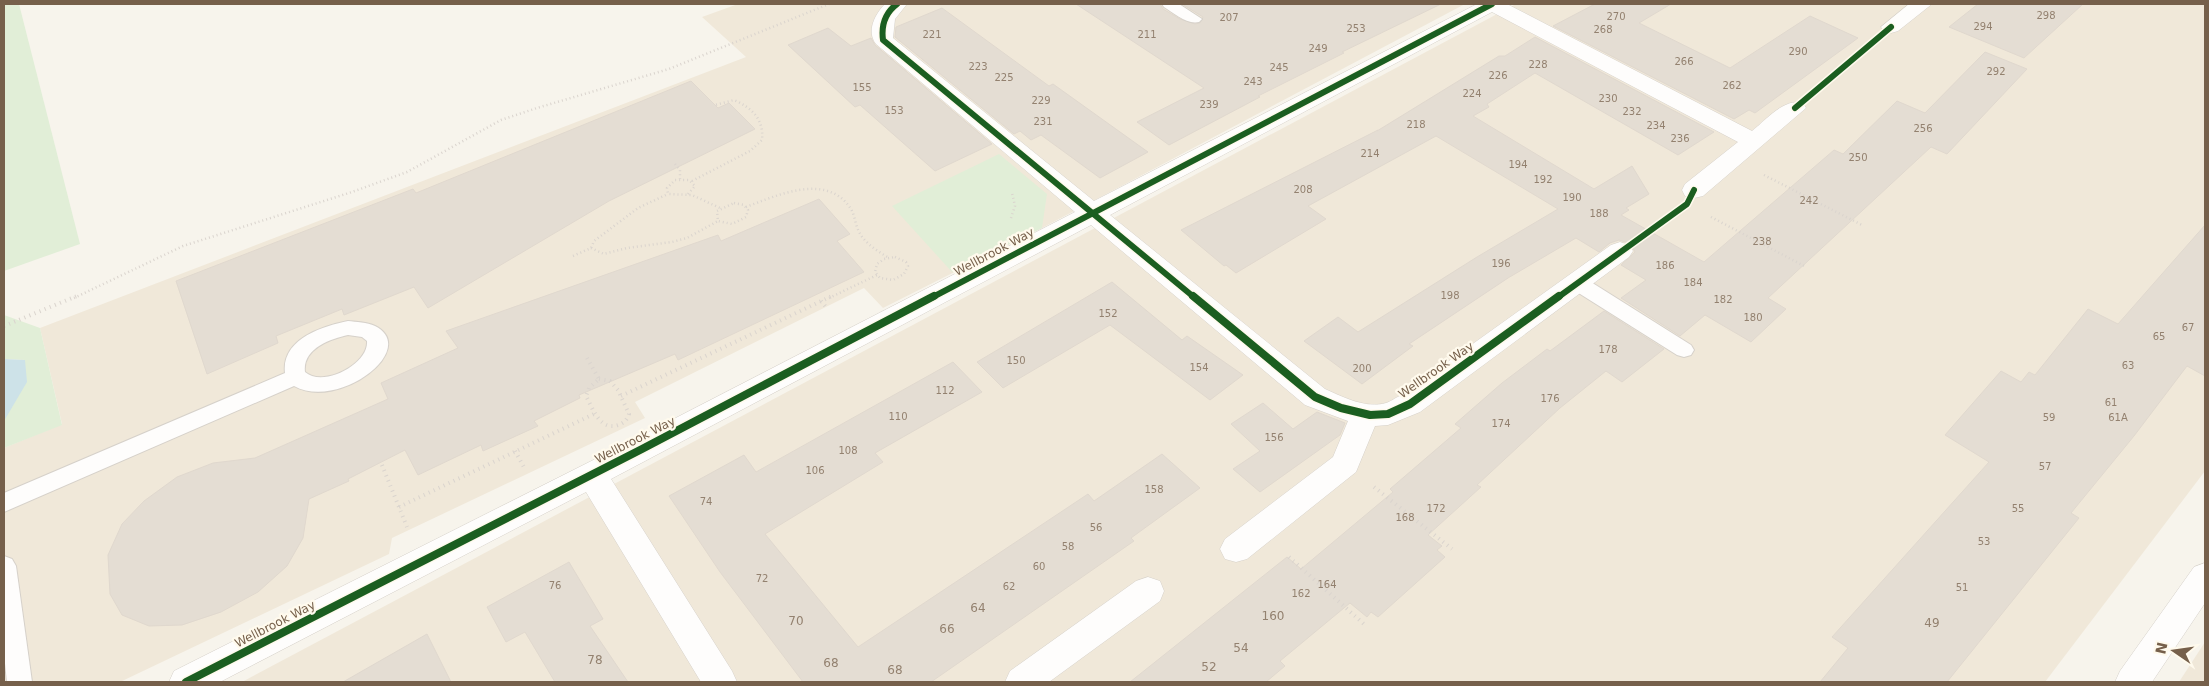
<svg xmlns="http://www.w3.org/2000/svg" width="2209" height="686" viewBox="0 0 2209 686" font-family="'DejaVu Sans',sans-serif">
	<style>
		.residential { fill: #f0e8d9 }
		.green { fill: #e1eed7 }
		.water { fill: #cde2e8 }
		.building { fill: #e4ddd3; stroke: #e0d8ce }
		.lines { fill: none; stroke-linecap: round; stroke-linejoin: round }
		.lane-casing { stroke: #d6d1ca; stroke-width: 2 }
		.street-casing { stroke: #d6d1ca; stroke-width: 1 }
		.path-far1 { stroke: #dad4ce; stroke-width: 2.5; stroke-dasharray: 1 3; stroke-linecap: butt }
		.path { stroke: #dad4ce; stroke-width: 4; stroke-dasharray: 1 4.5; stroke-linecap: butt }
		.lane { fill: #fefdfc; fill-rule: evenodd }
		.street { fill: #fefdfc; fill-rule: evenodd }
		.cycleway-far1-casing { stroke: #fffaed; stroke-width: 9 }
		.cycleway-casing { stroke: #fffaed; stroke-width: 11 }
		.cycleway-far1 { stroke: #1b5e20; stroke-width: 6 }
		.cycleway { stroke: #1b5e20; stroke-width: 8 }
		.labels { text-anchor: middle; stroke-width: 4.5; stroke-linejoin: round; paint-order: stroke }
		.number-label { font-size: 10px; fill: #93816f }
		.street-label { font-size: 12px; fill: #76604b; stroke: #fffaed }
		.near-number-label { font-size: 12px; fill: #93816f }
	</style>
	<rect width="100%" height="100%" fill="#f7f4ec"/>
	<g class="residential">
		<polygon points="738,4 1465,4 1042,228 883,308 864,288 635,402 645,418 392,538 389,554 120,682 4,682 4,448 62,424 40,328 746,57 702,17"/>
		<polygon points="1516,4 2205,4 2205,471 2045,682 242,682"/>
		<polygon points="2205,642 2205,682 2179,682"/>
	</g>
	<g class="green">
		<polygon points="4,4 19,4 80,244 4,271"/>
		<polygon points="999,154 1047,194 1042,228 952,272 892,206"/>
		<polygon points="4,315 40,328 62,425 4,448 4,421 25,360 4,359"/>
	</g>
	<polygon class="water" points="4,359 25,360 27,382 4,421"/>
	<g class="building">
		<polygon points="1076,4 1160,4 1163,9 1180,19 1195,24 1200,23 1203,17 1182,4 1441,4 1342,52 1344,53 1258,96 1260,97 1169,145 1137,122 1204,88"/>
		<polygon points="1595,4 1671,4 1639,23 1730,68 1810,16 1858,38 1755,113 1749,110 1734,119 1553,26"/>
		<polygon points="1978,4 2083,4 2024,58 1949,27"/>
		<polygon points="942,8 1049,86 1053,84 1148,152 1100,178 1041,135 1031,140 1020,131 1014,134 895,37 896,27"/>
		<polygon points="828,28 851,46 871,38 875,45 992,144 935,171 860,105 855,107 788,45"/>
		<polygon points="1535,37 1714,132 1678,155 1535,73 1487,104 1489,107 1473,116 1594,189 1632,166 1649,194 1626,208 1629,210 1621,215 1704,262 1834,150 1843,154 1897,101 1925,113 1985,52 2027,69 1947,154 1931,147 1768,298 1786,309 1751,342 1705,315 1680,336 1621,298 1646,280 1621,265 1635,252 1631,244 1619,240 1610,243 1599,252 1576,238 1508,278 1409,344 1413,346 1362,384 1304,341 1338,317 1358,332 1477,257 1558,209 1436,136 1308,206 1326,219 1236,273 1226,265 1224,266 1181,230 1378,130 1377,131 1499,56 1505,56"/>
		<polygon points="691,81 718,108 729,103 755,129 609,201 428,308 414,287 344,315 342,309 276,336 278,343 207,374 176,281 413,189 416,193"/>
		<polygon points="819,199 850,234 837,241 864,272 678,360 675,354 579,395 580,398 534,421 538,426 483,451 481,445 418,475 405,450 348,479 349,481 309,499 303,538 287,566 258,592 221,612 182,625 149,626 122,615 110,594 108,555 122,524 144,501 177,477 213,463 255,458 388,399 381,383 458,348 446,331 718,235 721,241"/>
		<polygon points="2205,225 2205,376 2187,366 2134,436 2071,513 2079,518 1947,682 1820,682 1848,648 1832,637 1989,462 1945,435 2001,371 2021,382 2029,372 2035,375 2088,309 2118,324"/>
		<polygon points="1112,282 1182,340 1187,336 1243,375 1210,400 1110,325 1003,388 977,362"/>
		<polygon points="1604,311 1664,349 1622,382 1606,371 1560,408 1477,485 1481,487 1428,535 1442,546 1437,550 1445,557 1378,617 1371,612 1367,617 1350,603 1280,661 1285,666 1266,682 1130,682 1287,557 1301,569 1393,492 1390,489 1461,428 1455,424 1502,383 1547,349 1550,351"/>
		<polygon points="953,362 982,392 875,453 883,462 765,534 858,647 1088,494 1094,501 1162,454 1200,488 1131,538 1134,541 931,682 803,682 720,572 669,496 744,455 756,472"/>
		<polygon points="1263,403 1293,429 1317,412 1345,423 1340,435 1260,492 1233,469 1260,451 1231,424"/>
		<polygon points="569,562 603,619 590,626 628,682 555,682 525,632 506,642 487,607"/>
		<polygon points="427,634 451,682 343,682"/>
	</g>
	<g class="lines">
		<defs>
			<g id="lane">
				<path d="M 1162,4 L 1179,4 L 1202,19 L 1199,22 C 1187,25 1174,13 1164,7 Z"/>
				<polygon points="1576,275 1583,277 1691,345 1694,350 1691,355 1684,357 1677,355 1569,287 1566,282 1569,277"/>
				<path d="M 348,321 C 356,322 367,322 375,326 C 420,349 339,411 294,386 L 4,512 L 4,493 L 285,373 C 281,339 323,326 348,321 ZM 348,335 L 362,337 L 367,341 C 369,364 323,388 305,372 C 302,349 330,339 348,335 Z"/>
				<polygon points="4,556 12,559 16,566 32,682 7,682 4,654"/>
			</g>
			<g id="street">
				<path d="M 885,4 L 907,4 L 895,19 L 893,38 L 1094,201 L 1477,4 L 1507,4 L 1752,131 C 1767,119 1784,98 1803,103 L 1806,108 L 1703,196 L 1694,198 L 1685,196 L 1682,190 L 1685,184 L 1738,142 L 1492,12 L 1110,215 L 1325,389 C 1343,397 1366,409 1386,403 C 1390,402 1395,398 1400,396 L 1611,245 L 1620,242 L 1629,245 L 1633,251 L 1629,257 L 1420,412 L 1388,425 L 1375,426 L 1356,472 L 1247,559 L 1236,562 L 1225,559 L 1220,549 L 1225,539 L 1333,457 L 1348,421 L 1305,405 L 1091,225 L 611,479 L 732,671 L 737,682 L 701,682 L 586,492 L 220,682 L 169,682 L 174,671 L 631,441 L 1075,212 L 876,44 C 866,31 875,14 885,4 Z"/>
				<polygon points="1909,4 1932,4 1898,31 1891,33 1884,31 1881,27"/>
				<polygon points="2205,563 2205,603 2152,682 2115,682 2120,671 2194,567"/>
				<polygon points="1148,577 1160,581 1164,591 1160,601 1049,682 1005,682 1010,671 1136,581"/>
			</g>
		</defs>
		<use href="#lane" class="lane-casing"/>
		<use href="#street" class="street-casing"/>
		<g class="path-far1">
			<polyline points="675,164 680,170 680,179"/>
			<polyline points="1764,175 1862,225"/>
			<path d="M 692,181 L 750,151 L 762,140 C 764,119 752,108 734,100 L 715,105"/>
			<polyline points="688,194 695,186 689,180 675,180 667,188 668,194 692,195 720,208"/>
			<polygon points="734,203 744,205 748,210 746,217 732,224 718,221 717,211"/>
			<path d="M 746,207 C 778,195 827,172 851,209 C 854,214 855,221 857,227 C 862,242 876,250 889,258"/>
			<polyline points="1711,217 1806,267"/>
			<polyline points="1011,218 1015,206 1012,193"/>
			<polyline points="591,248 604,254 627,248 672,242 687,238 718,221"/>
			<polyline points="573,256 591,248 594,241 638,208 668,194"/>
			<polygon points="895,257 906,262 908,266 904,274 893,280 880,278 875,272 877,264 884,259"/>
			<polyline points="74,298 183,246 352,192 407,172 501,120 537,108 669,69 829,4"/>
			<polyline points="829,298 877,275"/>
		</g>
		<g class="path">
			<polyline points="821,301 826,307"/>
			<polyline points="4,326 77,296"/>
			<polyline points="587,358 599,379"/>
			<path d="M 599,379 L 610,381 L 618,390 L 629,414 C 627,420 624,423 618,425 C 600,431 593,409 586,396 L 589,388 Z"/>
			<polyline points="621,396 832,296"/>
			<polyline points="515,451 525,469"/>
			<polyline points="382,465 407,527"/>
			<polyline points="1374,487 1452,549"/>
			<polyline points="399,507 596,413"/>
			<polyline points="1289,557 1365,625"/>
		</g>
		<use href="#lane" class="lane"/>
		<use href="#street" class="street"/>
		<defs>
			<g id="cycleway-far1">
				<path d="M 897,4 C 885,13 881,25 883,40 L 1195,298"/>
				<polyline points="1795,108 1891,27"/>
				<polyline points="931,298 1492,4"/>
				<polyline points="1557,298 1687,204 1694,190"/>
			</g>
			<g id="cycleway">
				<polyline points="1193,296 1315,397 1341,408 1370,415 1388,414 1410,404 1559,296"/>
				<polyline points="186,682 642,449 934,296"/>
			</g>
		</defs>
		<use href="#cycleway-far1" class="cycleway-far1-casing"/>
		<use href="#cycleway" class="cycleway-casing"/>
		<use href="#cycleway-far1" class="cycleway-far1"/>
		<use href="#cycleway" class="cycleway"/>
	</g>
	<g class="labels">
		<g class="number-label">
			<text x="2046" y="19">298</text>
			<text x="1616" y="20">270</text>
			<text x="1229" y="21">207</text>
			<text x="1983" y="30">294</text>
			<text x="1356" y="32">253</text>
			<text x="1603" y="33">268</text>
			<text x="932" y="38">221</text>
			<text x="1147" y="38">211</text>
			<text x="1318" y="52">249</text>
			<text x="1798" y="55">290</text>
			<text x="1684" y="65">266</text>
			<text x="1538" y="68">228</text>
			<text x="978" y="70">223</text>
			<text x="1279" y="71">245</text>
			<text x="1996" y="75">292</text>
			<text x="1498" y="79">226</text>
			<text x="1004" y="81">225</text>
			<text x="1253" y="85">243</text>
			<text x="1732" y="89">262</text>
			<text x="862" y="91">155</text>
			<text x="1472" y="97">224</text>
			<text x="1608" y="102">230</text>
			<text x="1041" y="104">229</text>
			<text x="1209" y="108">239</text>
			<text x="894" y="114">153</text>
			<text x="1632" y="115">232</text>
			<text x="1043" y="125">231</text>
			<text x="1416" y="128">218</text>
			<text x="1656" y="129">234</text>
			<text x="1923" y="132">256</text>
			<text x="1680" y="142">236</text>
			<text x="1370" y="157">214</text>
			<text x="1858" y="161">250</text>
			<text x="1518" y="168">194</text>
			<text x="1543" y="183">192</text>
			<text x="1303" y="193">208</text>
			<text x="1572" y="201">190</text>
			<text x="1809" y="204">242</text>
			<text x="1599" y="217">188</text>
			<text x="1762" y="245">238</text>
			<text x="1501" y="267">196</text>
			<text x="1665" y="269">186</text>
			<text x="1693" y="286">184</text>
			<text x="1450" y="299">198</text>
			<text x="1723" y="303">182</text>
			<text x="1108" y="317">152</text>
			<text x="1753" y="321">180</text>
			<text x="2188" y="331">67</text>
			<text x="2159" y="340">65</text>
			<text x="1608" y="353">178</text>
			<text x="1016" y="364">150</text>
			<text x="2128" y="369">63</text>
			<text x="1199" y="371">154</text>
			<text x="1362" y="372">200</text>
			<text x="945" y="394">112</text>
			<text x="1550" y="402">176</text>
			<text x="2111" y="406">61</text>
			<text x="898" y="420">110</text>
			<text x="2049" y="421">59</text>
			<text x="2118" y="421">61A</text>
			<text x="1501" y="427">174</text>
			<text x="1274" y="441">156</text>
			<text x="848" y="454">108</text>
			<text x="2045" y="470">57</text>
			<text x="815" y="474">106</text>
			<text x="1154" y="493">158</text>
			<text x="706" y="505">74</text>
			<text x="1436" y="512">172</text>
			<text x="2018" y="512">55</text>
			<text x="1405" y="521">168</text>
			<text x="1096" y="531">56</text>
			<text x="1984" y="545">53</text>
			<text x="1068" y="550">58</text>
			<text x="1039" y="570">60</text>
			<text x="762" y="582">72</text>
			<text x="1327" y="588">164</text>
			<text x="555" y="589">76</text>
			<text x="1009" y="590">62</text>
			<text x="1962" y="591">51</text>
			<text x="1301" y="597">162</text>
		</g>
		<g class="street-label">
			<text transform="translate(994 252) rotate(-28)" y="4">Wellbrook Way</text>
			<text transform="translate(1436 370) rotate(-35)" y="4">Wellbrook Way</text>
			<text transform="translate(635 440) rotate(-27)" y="4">Wellbrook Way</text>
			<text transform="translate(275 624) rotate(-27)" y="4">Wellbrook Way</text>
		</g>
		<g class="near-number-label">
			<text x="978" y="612">64</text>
			<text x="1273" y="620">160</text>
			<text x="796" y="625">70</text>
			<text x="1932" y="627">49</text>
			<text x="947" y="633">66</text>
			<text x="1241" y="652">54</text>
			<text x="595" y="664">78</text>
			<text x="831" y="667">68</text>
			<text x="1209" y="671">52</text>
			<text x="895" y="674">68</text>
		</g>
	</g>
	<rect width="2209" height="686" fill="none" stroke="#76604b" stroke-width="10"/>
	<g transform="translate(2174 651) rotate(283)" stroke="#fffaed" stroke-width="4" paint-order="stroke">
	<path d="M0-4L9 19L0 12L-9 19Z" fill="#76604b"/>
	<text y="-8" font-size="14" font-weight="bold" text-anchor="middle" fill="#76604b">N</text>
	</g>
</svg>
